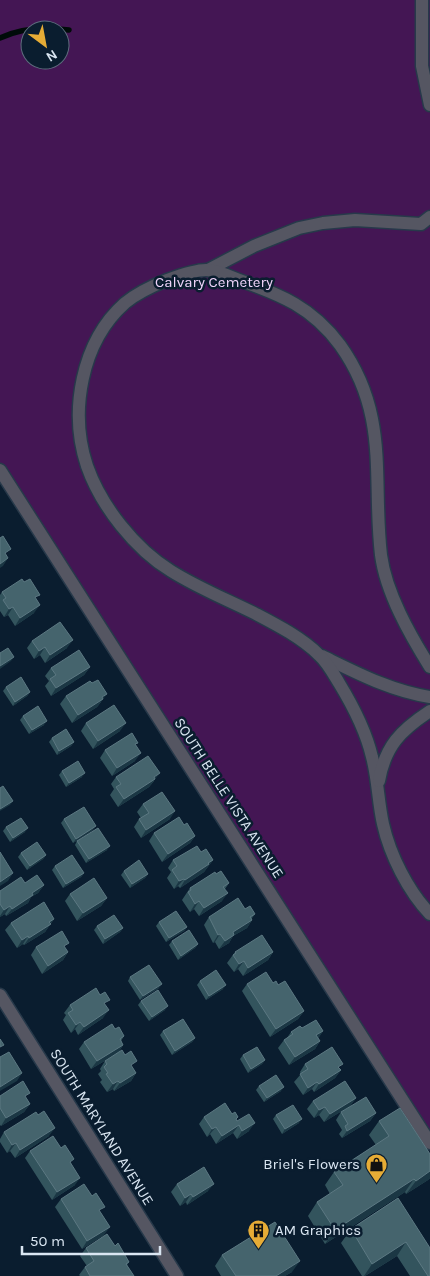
<svg xmlns="http://www.w3.org/2000/svg" width="430" height="1276" viewBox="0 0 430 1276" font-family="Karla,sans-serif">
	<style>
		.green { fill: #441654; fill-rule: evenodd }
		.lines { fill: none; stroke-linecap: round; stroke-linejoin: round }
		.stream { stroke: #000b09; stroke-width: 5.5 }
		.minor-casing { stroke: #27394a; stroke-width: 15 }
		.minor { stroke: #555662; stroke-width: 12 }
		.wall { fill: #33545d }
		.shaded-wall { fill: #1b3744 }
		.building { fill: #45646d; stroke: #5c7882 }
		.labels { text-anchor: middle; stroke-width: 5; stroke-linejoin: round; paint-order: stroke }
		.park-label { font-size: 15px; fill: #efd4fa; stroke: #0a1d2f }
		.street-label { font-size: 15px; fill: #dae6f2; stroke: #0a1d2f }
		.poi-label { font-size: 15px; fill: #dae6f2; stroke: #0a1d2f; text-anchor: end }
	</style>
	<rect width="100%" height="100%" fill="#0a1d2f"/>
	<path class="green" d="M 0,0 L 430,0 L 430,1143 L 0,470 ZM 30,30 L 60,30 L 60,60 L 30,60 Z"/>
	<g class="lines">
		<path class="stream" d="M 0,38 C 21,28 46,27 69,30"/>
		<defs>
			<g id="minor">
				<polyline points="422,0 422,66 430,105"/>
				<polyline points="208,270 254,246 299,228 323,223 355,220 421,224 430,217"/>
				<polyline points="0,470 430,1143"/>
				<path d="M 322,656 C 357,673 391,691 430,697"/>
				<path d="M 430,667 C 410,635 386,593 381,555 C 372,478 390,415 340,345 C 312,307 281,295 239,280 C 229,276 217,270 206,270 C 194,270 178,276 167,280 C 152,286 137,293 125,303 C 81,342 69,412 87,466 C 101,506 135,549 171,571 C 198,588 228,600 256,614 C 277,625 302,638 319,655 C 327,662 333,673 339,683 C 353,706 366,731 372,757 C 378,779 378,802 383,824 C 390,855 408,891 430,914"/>
				<path d="M 379,781 C 385,746 401,730 430,711"/>
				<polyline points="0,995 177,1276"/>
			</g>
		</defs>
		<use href="#minor" class="minor-casing"/>
		<use href="#minor" class="minor"/>
	</g>
	<g class="wall">
		<polygon points="2,592 36,599 34,613 15,626 8,615 4,617 0,611 0,595"/>
		<polygon points="32,641 67,648 45,663 40,655 34,659 27,648"/>
		<polygon points="90,667 84,675 51,696 45,686 49,681 45,676 51,668"/>
		<polygon points="6,687 30,692 27,696 13,706 3,691"/>
		<polygon points="66,696 101,702 97,707 72,723 60,704"/>
		<polygon points="23,716 44,725 29,734 20,720"/>
		<polygon points="86,723 120,731 93,749 81,731"/>
		<polygon points="52,738 74,742 71,746 57,755 49,742"/>
		<polygon points="136,746 135,761 112,776 100,758 105,750"/>
		<polygon points="62,771 82,777 66,787 59,775"/>
		<polygon points="116,777 154,781 149,787 118,807 110,795 114,789 111,784"/>
		<polygon points="143,804 170,819 141,838 134,827 139,819 141,818 137,812"/>
		<polygon points="64,819 93,830 73,843 61,823"/>
		<polygon points="184,825 195,836 190,843 162,862 149,841 154,833"/>
		<polygon points="6,827 25,832 10,842 3,831"/>
		<polygon points="77,841 107,850 86,863 75,845"/>
		<polygon points="201,852 213,860 204,872 180,888 178,886 174,889 167,878 171,872 168,868 173,860"/>
		<polygon points="21,853 46,855 43,859 27,870 18,857"/>
		<polygon points="55,866 84,873 81,877 63,888 52,870"/>
		<polygon points="124,871 148,874 145,878 130,888 121,875"/>
		<polygon points="216,874 229,883 225,889 222,901 199,916 194,909 190,912 182,900 190,888"/>
		<polygon points="25,883 44,885 38,893 31,897 28,903 6,916 5,914 0,917 0,891"/>
		<polygon points="70,894 107,898 101,906 77,921 65,901"/>
		<polygon points="245,909 255,914 252,918 252,920 247,928 233,936 229,943 219,949 215,942 213,943 204,925 209,917"/>
		<polygon points="54,919 45,932 24,945 23,944 17,948 5,930 11,923"/>
		<polygon points="159,922 187,927 184,931 166,942 156,926"/>
		<polygon points="97,926 123,928 120,932 103,944 94,930"/>
		<polygon points="172,941 198,944 195,948 178,960 169,945"/>
		<polygon points="36,947 68,952 63,960 42,974 31,955"/>
		<polygon points="235,952 273,952 268,960 243,976 238,969 234,972 227,963"/>
		<polygon points="130,977 159,988 140,1000 128,981"/>
		<polygon points="200,981 223,989 206,1000 197,985"/>
		<polygon points="273,983 278,985 304,1011 298,1019 270,1037 242,991 247,984"/>
		<polygon points="141,1001 165,1010 149,1021 138,1005"/>
		<polygon points="70,1005 106,1006 103,1018 78,1035 75,1029 71,1033 63,1020 66,1015 64,1013"/>
		<polygon points="302,1028 323,1031 318,1038 320,1041 315,1049 289,1065 278,1048 284,1040 287,1038 291,1032"/>
		<polygon points="115,1029 124,1036 121,1041 123,1045 118,1053 91,1069 79,1049 84,1042"/>
		<polygon points="163,1031 195,1038 192,1042 172,1055 160,1035"/>
		<polygon points="243,1055 265,1060 262,1064 248,1073 240,1059"/>
		<polygon points="105,1061 132,1067 136,1073 131,1081 114,1091 113,1089 107,1092 100,1082 102,1080 98,1074 101,1071 100,1069"/>
		<polygon points="305,1064 340,1069 341,1070 335,1078 314,1092 312,1089 303,1095 294,1082 301,1074 300,1072"/>
		<polygon points="259,1086 281,1091 264,1102 256,1090"/>
		<polygon points="0,1096 26,1099 30,1104 24,1112 1,1126 0,1125"/>
		<polygon points="356,1098 350,1106 324,1122 319,1115 314,1118 307,1109 313,1101"/>
		<polygon points="341,1112 376,1113 370,1121 342,1138 339,1134 342,1130 336,1120"/>
		<polygon points="232,1114 238,1117 236,1119 237,1121 249,1131 237,1139 233,1133 216,1144 210,1134 207,1137 199,1124 204,1117"/>
		<polygon points="276,1115 299,1123 282,1134 273,1119"/>
		<polygon points="379,1121 430,1154 430,1178 428,1180 406,1194 405,1192 325,1244 308,1216 317,1202 330,1194 325,1185 334,1172 376,1145 369,1135"/>
		<polygon points="4,1132 49,1136 15,1158 10,1151 7,1153 0,1142 0,1139"/>
		<polygon points="30,1151 71,1163 75,1185 52,1200 25,1158"/>
		<polygon points="177,1184 208,1191 187,1205 186,1202 180,1206 171,1192"/>
		<polygon points="398,1198 430,1276 410,1276 397,1256 365,1276 362,1276 341,1243 351,1229"/>
		<polygon points="61,1199 101,1213 104,1235 82,1249 55,1207"/>
		<polygon points="115,1246 129,1262 127,1265 134,1276 80,1276 79,1275 85,1267 87,1266 80,1256 86,1248"/>
		<polygon points="222,1255 292,1272 285,1276 221,1276 215,1266"/>
	</g>
	<g class="shaded-wall">
		<polygon points="8,558 3,566 0,568 0,564"/>
		<polygon points="40,605 34,613 15,626 20,618"/>
		<polygon points="13,607 8,615 4,617 9,609"/>
		<polygon points="73,640 67,648 45,663 50,655"/>
		<polygon points="45,647 40,655 34,659 39,651"/>
		<polygon points="14,657 11,661 0,669 0,666"/>
		<polygon points="90,667 84,675 51,696 56,688"/>
		<polygon points="30,692 27,696 13,706 15,702"/>
		<polygon points="107,694 97,707 72,723 78,715"/>
		<polygon points="47,721 44,725 29,734 32,730"/>
		<polygon points="126,723 120,731 93,749 98,741"/>
		<polygon points="74,742 71,746 57,755 59,751"/>
		<polygon points="141,753 135,761 112,776 117,768"/>
		<polygon points="85,773 82,777 66,787 69,783"/>
		<polygon points="160,773 149,787 118,807 124,799"/>
		<polygon points="13,801 10,805 0,811 0,809"/>
		<polygon points="175,811 170,819 141,838 146,830"/>
		<polygon points="96,826 93,830 73,843 76,839"/>
		<polygon points="28,828 25,832 10,842 13,838"/>
		<polygon points="195,836 190,843 162,862 168,854"/>
		<polygon points="110,846 107,850 86,863 89,859"/>
		<polygon points="46,855 43,859 27,870 30,866"/>
		<polygon points="213,860 204,872 180,888 185,880"/>
		<polygon points="13,873 8,881 0,886 0,882"/>
		<polygon points="84,873 81,877 63,888 66,884"/>
		<polygon points="148,874 145,878 130,888 132,884"/>
		<polygon points="184,879 178,886 174,889 179,881"/>
		<polygon points="44,885 38,893 31,897 28,903 6,916 12,909 32,893"/>
		<polygon points="228,893 222,901 199,916 204,908"/>
		<polygon points="107,898 101,906 77,921 83,913"/>
		<polygon points="199,901 194,909 190,912 195,904"/>
		<polygon points="10,906 5,914 0,917 0,916 4,910"/>
		<polygon points="54,919 45,932 24,945 29,938"/>
		<polygon points="252,920 247,928 233,936 229,943 219,949 225,941 233,932"/>
		<polygon points="187,927 184,931 166,942 169,938"/>
		<polygon points="123,928 120,932 103,944 105,939"/>
		<polygon points="220,934 215,942 213,943 218,935"/>
		<polygon points="28,936 23,944 17,948 22,940"/>
		<polygon points="198,944 195,948 178,960 181,956"/>
		<polygon points="68,952 63,960 42,974 48,966"/>
		<polygon points="273,952 268,960 243,976 248,968"/>
		<polygon points="244,961 238,969 234,972 239,964"/>
		<polygon points="162,984 159,988 140,1000 143,996"/>
		<polygon points="226,985 223,989 206,1000 209,996"/>
		<polygon points="168,1006 165,1010 149,1021 152,1017"/>
		<polygon points="109,1010 103,1018 78,1035 84,1027"/>
		<polygon points="304,1011 298,1019 270,1037 276,1029"/>
		<polygon points="80,1022 75,1029 71,1033 76,1025"/>
		<polygon points="323,1031 318,1039 316,1035"/>
		<polygon points="195,1038 192,1042 172,1055 175,1051"/>
		<polygon points="320,1041 315,1049 289,1065 295,1057"/>
		<polygon points="123,1045 118,1053 91,1069 97,1061"/>
		<polygon points="265,1060 262,1064 248,1073 251,1069"/>
		<polygon points="341,1070 335,1078 314,1092 319,1084"/>
		<polygon points="22,1073 17,1081 0,1091 0,1087"/>
		<polygon points="136,1073 131,1081 114,1091 120,1083"/>
		<polygon points="118,1081 113,1089 107,1092 113,1084"/>
		<polygon points="317,1082 312,1089 303,1095 308,1088"/>
		<polygon points="284,1087 281,1091 264,1102 267,1098"/>
		<polygon points="356,1098 350,1106 324,1122 330,1114"/>
		<polygon points="30,1104 24,1112 1,1126 6,1118"/>
		<polygon points="325,1107 319,1115 314,1118 319,1110"/>
		<polygon points="376,1113 370,1121 342,1138 347,1131"/>
		<polygon points="302,1119 299,1123 282,1134 285,1129"/>
		<polygon points="255,1123 249,1131 237,1139 242,1131"/>
		<polygon points="239,1125 233,1133 216,1144 222,1136"/>
		<polygon points="216,1127 210,1134 207,1137 212,1129"/>
		<polygon points="55,1128 49,1136 15,1158 20,1150"/>
		<polygon points="16,1143 10,1151 7,1153 12,1145"/>
		<polygon points="430,1171 430,1178 428,1180 406,1194 416,1181"/>
		<polygon points="80,1178 75,1185 52,1200 57,1192"/>
		<polygon points="414,1179 405,1192 325,1244 335,1230"/>
		<polygon points="214,1184 208,1191 187,1205 193,1197"/>
		<polygon points="191,1194 186,1202 180,1206 185,1198"/>
		<polygon points="110,1227 104,1235 82,1249 87,1241"/>
		<polygon points="406,1242 397,1256 365,1276 364,1276 372,1264"/>
		<polygon points="300,1261 292,1272 285,1276 276,1276"/>
	</g>
	<g class="building">
		<polygon points="3,536 11,549 5,553 8,558 0,564 0,538"/>
		<polygon points="22,579 24,582 30,579 40,595 35,597 40,605 20,618 13,607 9,609 3,600 6,598 2,592"/>
		<polygon points="60,622 73,640 50,655 45,647 39,651 32,641"/>
		<polygon points="8,648 14,657 0,666 0,653"/>
		<polygon points="79,650 90,667 56,688 50,679 56,675 51,668"/>
		<polygon points="21,677 30,692 15,702 6,687"/>
		<polygon points="98,680 107,694 102,697 103,699 78,715 66,696 90,681 92,683"/>
		<polygon points="114,705 126,723 98,741 86,723"/>
		<polygon points="38,706 47,721 32,730 23,716"/>
		<polygon points="66,729 74,742 59,751 52,738"/>
		<polygon points="132,733 138,743 135,744 141,753 117,768 105,750"/>
		<polygon points="148,756 160,773 154,777 155,779 124,799 116,787 121,784 116,777"/>
		<polygon points="78,761 85,773 69,783 62,771"/>
		<polygon points="3,786 13,801 0,809 0,788"/>
		<polygon points="162,792 175,811 146,830 139,819 149,813 143,804"/>
		<polygon points="84,807 96,826 76,839 64,819"/>
		<polygon points="179,817 184,825 187,823 195,836 168,854 154,833"/>
		<polygon points="21,818 28,828 13,838 6,827"/>
		<polygon points="98,828 110,846 89,859 77,841"/>
		<polygon points="37,842 46,855 30,866 21,853"/>
		<polygon points="197,846 201,852 206,849 213,860 208,863 209,864 185,880 184,879 179,881 172,870 177,866 173,860"/>
		<polygon points="0,852 13,873 0,882"/>
		<polygon points="72,855 84,873 66,884 55,866"/>
		<polygon points="139,860 148,874 132,884 124,871"/>
		<polygon points="221,871 229,883 223,887 228,893 204,908 199,901 195,904 188,892 191,890 190,888 215,872 216,874"/>
		<polygon points="37,875 44,885 32,893 33,895 12,909 10,906 4,910 0,904 0,891 21,877 25,883"/>
		<polygon points="94,878 107,898 83,913 70,894"/>
		<polygon points="238,898 245,909 250,906 255,914 250,917 252,920 233,932 234,935 225,941 220,934 218,935 209,917"/>
		<polygon points="44,902 54,919 49,922 51,924 29,938 28,936 22,940 11,923"/>
		<polygon points="176,911 187,927 169,938 159,922"/>
		<polygon points="114,915 123,928 105,939 97,926"/>
		<polygon points="189,930 198,944 181,956 172,941"/>
		<polygon points="62,931 69,943 64,946 68,952 48,966 36,947"/>
		<polygon points="262,935 273,952 248,968 244,961 239,964 233,955 236,953 235,952"/>
		<polygon points="149,965 162,984 143,996 130,977"/>
		<polygon points="216,970 226,985 209,996 200,981"/>
		<polygon points="266,972 273,983 276,981 278,985 285,981 304,1011 276,1029 247,984"/>
		<polygon points="96,988 100,995 105,992 110,1000 104,1003 109,1010 84,1027 80,1022 76,1025 68,1013 73,1010 70,1005"/>
		<polygon points="158,990 168,1006 152,1017 141,1001"/>
		<polygon points="183,1019 195,1038 175,1051 163,1031"/>
		<polygon points="316,1020 323,1031 316,1035 320,1041 295,1057 284,1040 293,1034 291,1032 300,1026 302,1028"/>
		<polygon points="112,1024 115,1029 119,1027 124,1036 120,1039 123,1045 97,1061 84,1042"/>
		<polygon points="0,1039 4,1045 0,1047"/>
		<polygon points="257,1047 265,1060 251,1069 243,1055"/>
		<polygon points="332,1047 343,1064 338,1067 341,1070 319,1084 317,1082 308,1088 300,1074 308,1069 305,1064"/>
		<polygon points="122,1050 125,1055 131,1051 137,1061 131,1065 136,1073 120,1083 118,1081 113,1084 106,1074 108,1073 104,1067 107,1064 105,1061"/>
		<polygon points="9,1052 22,1073 0,1087 0,1057"/>
		<polygon points="276,1075 284,1087 267,1098 259,1086"/>
		<polygon points="23,1081 30,1093 25,1096 30,1104 6,1118 0,1108 0,1096"/>
		<polygon points="345,1081 356,1098 330,1114 325,1107 319,1110 313,1101"/>
		<polygon points="366,1097 376,1113 347,1131 345,1126 348,1124 341,1112"/>
		<polygon points="225,1103 232,1114 235,1112 238,1117 236,1119 237,1121 249,1114 255,1123 242,1131 239,1125 222,1136 216,1127 212,1129 204,1117"/>
		<polygon points="293,1105 302,1119 285,1129 276,1115"/>
		<polygon points="400,1108 430,1154 430,1171 416,1181 414,1179 335,1230 317,1202 343,1185 334,1172 389,1136 379,1121"/>
		<polygon points="44,1111 55,1128 20,1150 16,1143 12,1145 4,1132 36,1112 38,1115"/>
		<polygon points="53,1136 61,1148 65,1145 74,1159 70,1162 80,1178 57,1192 30,1151"/>
		<polygon points="204,1167 214,1184 193,1197 191,1194 185,1198 177,1184"/>
		<polygon points="84,1184 92,1196 96,1193 105,1207 99,1210 110,1227 87,1241 61,1199"/>
		<polygon points="398,1198 430,1248 430,1276 428,1276 406,1242 372,1264 351,1229"/>
		<polygon points="275,1222 300,1261 276,1276 236,1276 222,1255"/>
		<polygon points="107,1234 115,1246 118,1243 129,1262 126,1264 134,1276 90,1276 85,1267 94,1261 86,1248"/>
	</g>
	<defs>
		<symbol id="shop-pin" viewBox="-11 -11 22 30"><path d="M0 17L-7.5 6A9.5 9.5 0 1 1 7.5 6Z" fill="#e6ac36" stroke="#0a1d2f"/><path d="M-5-2.5h2.3a2.7 3.5 0 0 1 5.4 0H5L5.5 6h-11ZM-1.5-2.5h3a1.5 2.3 0 0 0-3 0Z" fill="#111"/></symbol>
		<symbol id="building-pin" viewBox="-11 -11 22 30"><path d="M0 17L-7.5 6A9.5 9.5 0 1 1 7.5 6Z" fill="#e6ac36" stroke="#0a1d2f"/><path d="M-4-6H4V6H1V3H-1V6H-4ZM-2.5-4.3h1.7v1.8h-1.7ZM.8-4.3h1.7v1.8H.8ZM-2.5-1h1.7V.8h-1.7ZM.8-1h1.7V.8H.8Z" fill="#111"/></symbol>
	</defs>
	<g fill-rule="evenodd">
		<use href="#shop-pin" x="364" y="1152" width="25" height="34"/>
		<use href="#building-pin" x="246" y="1218" width="25" height="34"/>
	</g>
	<g class="labels">
		<g class="park-label">
			<text x="214" y="287">Calvary Cemetery</text>
		</g>
		<g class="street-label">
			<text transform="translate(229 798) rotate(57)" y="5">SOUTH BELLE VISTA AVENUE</text>
			<text transform="translate(102 1127) rotate(58)" y="5">SOUTH MARYLAND AVENUE</text>
		</g>
		<g class="poi-label">
			<text x="360" y="1169">Briel's Flowers</text>
			<text x="275" y="1235" text-anchor="start">AM Graphics</text>
		</g>
	</g>
	<g transform="translate(45 45) rotate(148)"><circle r="24" fill="#0a1d2f" stroke="#5d6d7d"/>
	<path d="M0-4L9 19L0 12L-9 19Z" fill="#e6ac36"/>
	<text y="-8" font-size="14" font-weight="bold" text-anchor="middle" fill="#dae6f2">N</text>
	</g>
	<path d="M22 1246v8h138v-8" fill="none" stroke="#dae6f2" stroke-width="2.5"/>
	<text x="30" y="1246" font-size="15" fill="#dae6f2" stroke="#0a1d2f" stroke-width="4" paint-order="stroke">50 m</text>
</svg>
